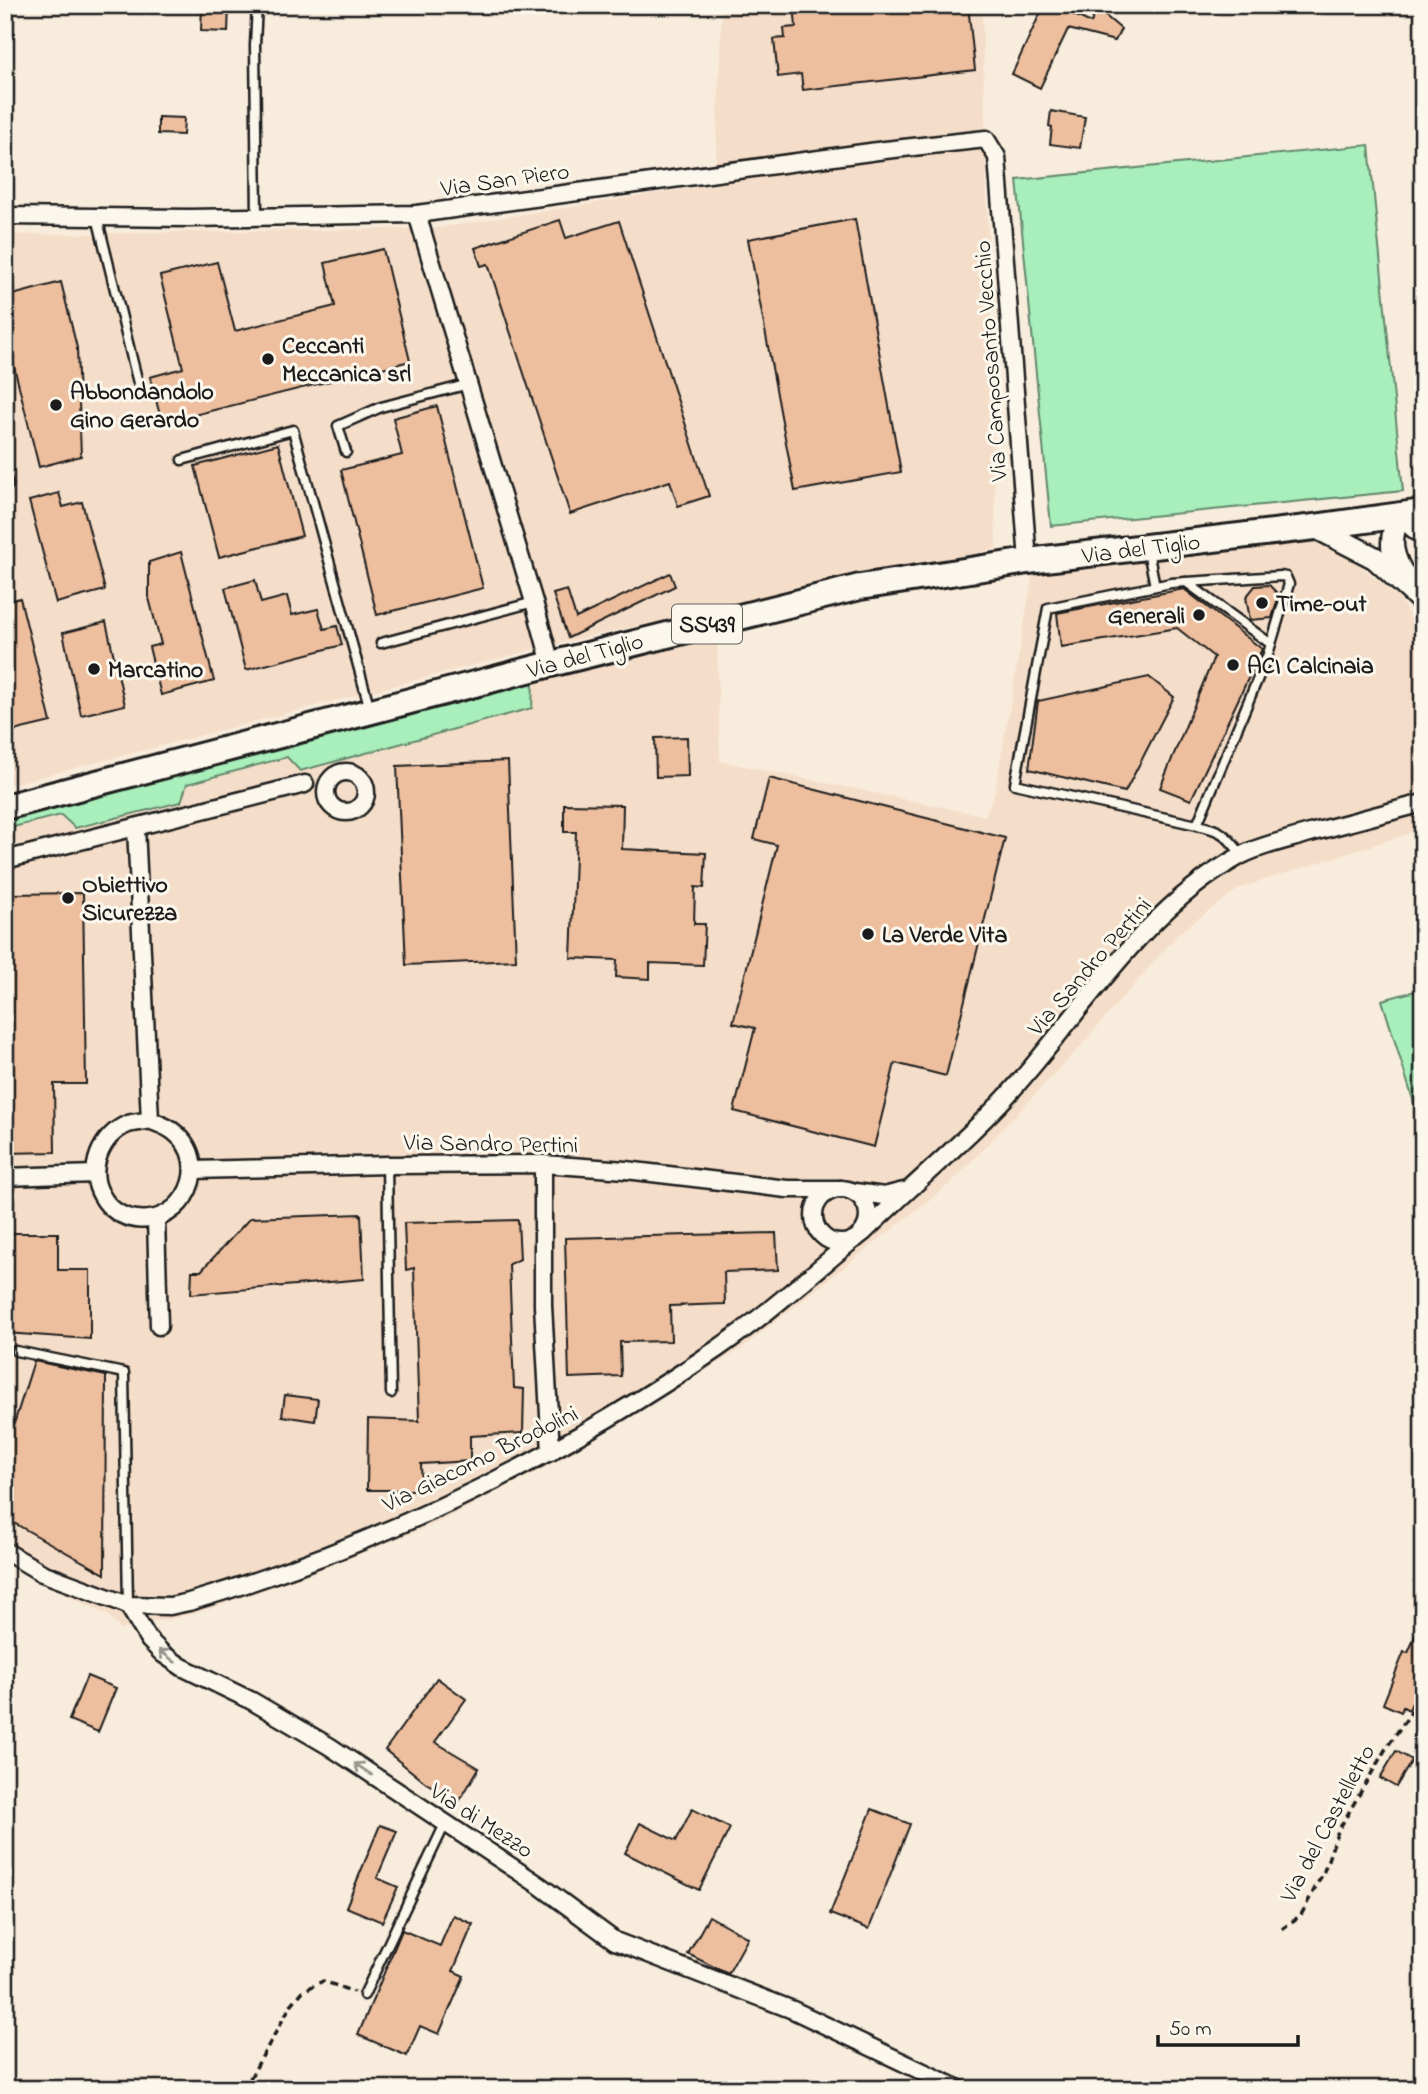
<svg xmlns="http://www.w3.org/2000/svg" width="1428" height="2094" viewBox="0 0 1428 2094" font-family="'Indie Flower',sans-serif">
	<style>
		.built { fill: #f5dec9 }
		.green { fill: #a8efbb; stroke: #62866c; stroke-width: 2 }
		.building { fill: #eebf9e; stroke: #1c1c1c; stroke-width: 2 }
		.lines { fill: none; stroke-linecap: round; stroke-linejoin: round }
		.lane-casing { stroke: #1c1c1c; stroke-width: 13 }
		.street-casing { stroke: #1c1c1c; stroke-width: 21 }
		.secondary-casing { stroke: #1c1c1c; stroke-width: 26 }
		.primary-casing { stroke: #1c1c1c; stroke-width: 30 }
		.path { stroke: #1c1c1c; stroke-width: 3.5; stroke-dasharray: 7 5; stroke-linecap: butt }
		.lane { stroke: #fbf7ec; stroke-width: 8 }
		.street { stroke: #fbf7ec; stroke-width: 16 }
		.secondary { stroke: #fbf7ec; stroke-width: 21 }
		.primary { stroke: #fbf7ec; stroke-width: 24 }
		.oneway { stroke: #97948e }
		.poi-dot { fill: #1c1c1c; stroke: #fbf7ec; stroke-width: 2.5 }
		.labels { text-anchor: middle; stroke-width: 6; stroke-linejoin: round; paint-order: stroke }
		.shield { fill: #fbf7ec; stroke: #5f5e5a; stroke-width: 2 }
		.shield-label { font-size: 23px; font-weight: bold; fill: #1c1c1c }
		.street-label { font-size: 24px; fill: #1c1c1c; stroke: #fbf7ec }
		.poi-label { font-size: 24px; font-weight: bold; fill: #1c1c1c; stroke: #fbf7ec; text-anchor: start }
	</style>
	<rect width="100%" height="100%" fill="#f8ecdc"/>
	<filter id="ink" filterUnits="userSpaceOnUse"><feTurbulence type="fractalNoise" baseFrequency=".0143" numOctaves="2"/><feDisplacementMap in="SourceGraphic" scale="14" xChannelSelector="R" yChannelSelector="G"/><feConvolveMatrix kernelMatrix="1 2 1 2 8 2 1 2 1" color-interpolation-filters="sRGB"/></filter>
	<g filter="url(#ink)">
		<g class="built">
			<polygon points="722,5 982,5 996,549 564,642 5,786 5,235 437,228 715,184"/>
			<polygon points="1328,538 1400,599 1423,640 1423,829 1240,888 1180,932 1078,1049 952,1182 741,1349 556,1462 439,1522 315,1572 200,1612 121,1630 108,1615 5,1565 5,818 533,681 717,636 720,761 985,816 995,792 1035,561 1139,548"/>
		</g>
		<g class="green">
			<polygon points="1369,145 1403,491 1051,526 1017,180"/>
			<polygon points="533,681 532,708 300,771 287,757 187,784 181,802 75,828 61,815 5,829 5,818"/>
			<polygon points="1423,989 1423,1132 1382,1000"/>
		</g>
		<g class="building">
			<polygon points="202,5 229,5 228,32 201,31"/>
			<polygon points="794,5 968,5 975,70 803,90 801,74 778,77 774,39 785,38 784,28 796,27"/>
			<polygon points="1044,5 1054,5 1091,23 1096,8 1121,29 1115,41 1068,29 1040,88 1012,74"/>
			<polygon points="1051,111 1085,117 1080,148 1050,144 1052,127 1049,126"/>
			<polygon points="158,117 184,118 183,135 158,134"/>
			<polygon points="855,219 901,472 795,491 748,239"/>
			<polygon points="560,220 566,238 619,221 709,496 678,506 670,481 570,514 488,264 481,266 475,248"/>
			<polygon points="383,249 410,361 162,423 150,377 183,368 160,276 217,262 235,331 335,306 325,263"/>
			<polygon points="61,282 77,348 81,456 39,467 5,330 5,297"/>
			<polygon points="437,406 483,588 377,615 341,470 402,455 393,418"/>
			<polygon points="278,444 302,536 219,557 195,466"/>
			<polygon points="59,493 63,507 82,502 105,590 56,603 29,501"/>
			<polygon points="181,552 214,681 161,695 149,647 161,644 149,598 149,562"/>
			<polygon points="670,573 675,586 568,638 553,594 567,590 576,618"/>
			<polygon points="255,580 261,603 287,596 292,615 318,609 324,629 337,626 342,645 246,670 225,588"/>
			<polygon points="1269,585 1279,595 1272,618 1250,620 1246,597 1255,586"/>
			<polygon points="1184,589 1262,649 1191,800 1160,788 1214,657 1177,628 1061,647 1057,613"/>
			<polygon points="20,598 51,722 5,733 5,602"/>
			<polygon points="106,622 125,705 81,715 63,633"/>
			<polygon points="1149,677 1174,697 1125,792 1029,769 1038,701"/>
			<polygon points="687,737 688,776 656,777 655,738"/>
			<polygon points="508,761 516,960 406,965 397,766"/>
			<polygon points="769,778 1005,838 946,1076 895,1063 874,1147 734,1111 755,1028 733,1023 777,845 754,839"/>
			<polygon points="564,804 623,805 622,849 706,853 704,888 695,887 694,924 705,924 703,965 650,963 650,979 616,977 617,960 571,958 576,832 564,832"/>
			<polygon points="83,893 86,1084 54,1084 55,1152 5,1153 5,914 10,914 9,894"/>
			<polygon points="361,1214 364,1279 191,1294 192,1271 201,1271 250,1218"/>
			<polygon points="518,1220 520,1259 509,1264 514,1388 524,1389 523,1433 470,1436 470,1461 421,1464 422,1490 367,1490 368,1419 419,1421 414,1268 406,1270 404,1223"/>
			<polygon points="5,1233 58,1233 58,1270 90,1270 90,1339 5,1333"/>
			<polygon points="776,1233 778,1270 724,1272 725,1304 670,1306 671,1341 620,1342 621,1376 569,1378 565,1238"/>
			<polygon points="34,1361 106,1376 105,1574 5,1518 5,1452"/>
			<polygon points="285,1395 318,1399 315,1421 282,1416"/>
			<polygon points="1423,1618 1423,1677 1409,1710 1403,1707 1401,1712 1383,1704 1404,1652 1408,1653"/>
			<polygon points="87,1676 116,1688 98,1732 69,1720"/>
			<polygon points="437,1678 466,1699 435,1742 479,1768 459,1802 426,1783 385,1750"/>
			<polygon points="1396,1751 1412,1760 1396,1787 1380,1778"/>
			<polygon points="692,1809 730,1828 699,1890 625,1853 640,1823 676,1841"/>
			<polygon points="872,1809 910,1824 869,1929 830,1914"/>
			<polygon points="380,1825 397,1831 377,1878 398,1887 382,1922 346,1907"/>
			<polygon points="453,1915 473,1924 453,1971 464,1976 439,2034 420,2026 407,2056 358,2035 402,1930 440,1946"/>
			<polygon points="709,1916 748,1938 728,1974 688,1954"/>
		</g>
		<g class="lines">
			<defs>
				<g id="lane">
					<polyline points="97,217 138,383"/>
					<polyline points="257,217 255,45 257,5"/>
					<polyline points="346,452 338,426 381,407 469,384"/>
					<polyline points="182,460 293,430 370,709"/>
					<polyline points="5,475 8,485"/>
					<polyline points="1148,551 1155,586"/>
					<polyline points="1186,582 1271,644"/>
					<polyline points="381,643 534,602"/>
					<path d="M 1197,825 L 1268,654 L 1289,584 L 1286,577 L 1281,576 L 1171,583 L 1048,608 L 1015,784 L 1197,825 C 1223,830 1226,835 1242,855"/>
					<polyline points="387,1165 391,1393"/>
					<polyline points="16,1351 124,1373 128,1605"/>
					<polyline points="364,1995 445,1824"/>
				</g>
				<g id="street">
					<polyline points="417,214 534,602 551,664"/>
					<polyline points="5,216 189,218 417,214 885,150 986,139 997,157 1028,561"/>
					<circle cx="346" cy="792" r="20"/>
					<polyline points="136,827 150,1120"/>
					<polyline points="5,860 305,784"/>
					<path d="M 150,1120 C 158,1124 167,1126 174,1132 C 214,1163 184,1226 136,1219 C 122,1217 109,1209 102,1196 C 86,1170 101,1135 128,1124 C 135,1122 143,1122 150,1120 Z"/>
					<polyline points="543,1164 543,1305 551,1452"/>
					<polyline points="193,1170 387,1165 543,1164 626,1170 787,1189 841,1189"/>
					<polyline points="5,1177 95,1174"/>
					<circle cx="841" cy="1216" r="27"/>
					<polyline points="855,1192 884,1196 904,1191"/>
					<polyline points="156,1219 159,1326"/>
					<path d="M 863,1233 C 910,1187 960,1146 1005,1098 C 1080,1016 1140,911 1240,856 C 1261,845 1287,840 1310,833 C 1348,823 1385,813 1423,803"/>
					<path d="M 5,1551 L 42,1573 L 128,1605 L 170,1606 L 189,1602 C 377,1546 555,1460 717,1349 C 765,1316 808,1277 853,1240"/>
					<polyline points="128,1605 149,1640 163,1654 182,1667 252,1701 329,1746 539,1885 615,1941 793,2010 959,2089"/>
				</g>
				<g id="secondary">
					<polyline points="1315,527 1375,558 1423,602"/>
					<path d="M 1407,581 C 1391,556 1388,542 1399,514 L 1423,534"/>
				</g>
				<polyline id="primary" points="5,807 551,664 860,587 1028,561 1315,527 1423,512"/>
			</defs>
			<use href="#lane" class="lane-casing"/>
			<use href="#street" class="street-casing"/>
			<use href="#secondary" class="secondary-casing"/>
			<use href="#primary" class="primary-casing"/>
			<g class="path">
				<polyline points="1282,1929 1301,1915 1324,1871 1338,1831 1385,1750 1423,1695"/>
				<polyline points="244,2089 291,2005 303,1991 323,1981 354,1992"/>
			</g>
			<use href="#lane" class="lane"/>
			<use href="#street" class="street"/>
			<use href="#secondary" class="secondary"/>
			<use href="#primary" class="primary"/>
		</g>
		<defs><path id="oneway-shaft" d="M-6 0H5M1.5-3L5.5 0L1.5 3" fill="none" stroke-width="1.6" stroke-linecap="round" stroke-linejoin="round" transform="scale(1.75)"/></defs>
		<g class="oneway">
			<use href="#oneway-shaft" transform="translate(167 1656) rotate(-143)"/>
			<use href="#oneway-shaft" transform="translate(363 1769) rotate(-146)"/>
		</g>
	</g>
	<g class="poi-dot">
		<circle cx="268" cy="359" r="7"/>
		<circle cx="56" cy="405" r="7"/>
		<circle cx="1262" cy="603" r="7"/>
		<circle cx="1199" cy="615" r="7"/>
		<circle cx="1233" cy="665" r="7"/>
		<circle cx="94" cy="669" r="7"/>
		<circle cx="68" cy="898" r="7"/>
		<circle cx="868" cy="934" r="7"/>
	</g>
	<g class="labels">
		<rect class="shield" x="672" y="604.5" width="70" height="39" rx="5"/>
		<g class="shield-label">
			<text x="707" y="632">SS439</text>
		</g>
		<g class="street-label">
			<text transform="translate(505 179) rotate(-8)" y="8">Via San Piero</text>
			<text transform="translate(990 361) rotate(-94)" y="8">Via Camposanto Vecchio</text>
			<text transform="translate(1141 548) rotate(-7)" y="8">Via del Tiglio</text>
			<text transform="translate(585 655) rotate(-15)" y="8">Via del Tiglio</text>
			<text transform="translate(1089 966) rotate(-49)" y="8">Via Sandro Pertini</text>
			<text transform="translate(491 1143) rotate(1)" y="8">Via Sandro Pertini</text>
			<text transform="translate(480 1458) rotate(-26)" y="8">Via Giacomo Brodolini</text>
			<text transform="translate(482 1820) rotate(33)" y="8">Via di Mezzo</text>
			<text transform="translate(1327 1823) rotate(-62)" y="8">Via del Castelletto</text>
		</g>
		<g class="poi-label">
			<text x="282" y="353">Ceccanti<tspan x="282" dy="28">Meccanica srl</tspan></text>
			<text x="70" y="399">Abbondandolo<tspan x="70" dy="28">Gino Gerardo</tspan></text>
			<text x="1276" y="611">Time-out</text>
			<text x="1185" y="623" text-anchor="end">Generali</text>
			<text x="1247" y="673">ACI Calcinaia</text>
			<text x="108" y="677">Marcatino</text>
			<text x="82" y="892">Obiettivo<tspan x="82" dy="28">Sicurezza</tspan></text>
			<text x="882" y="942">La Verde Vita</text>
		</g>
	</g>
	<rect width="1428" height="2094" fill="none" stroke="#fbf7ec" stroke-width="28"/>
	<rect x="14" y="14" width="1400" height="2066" fill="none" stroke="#1c1c1c" stroke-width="2.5" filter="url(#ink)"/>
	<path d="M1158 2035v10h140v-10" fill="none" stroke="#1c1c1c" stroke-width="3.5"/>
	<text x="1169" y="2035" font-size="21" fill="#1c1c1c" stroke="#fbf7ec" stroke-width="5" paint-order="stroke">50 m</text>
</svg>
